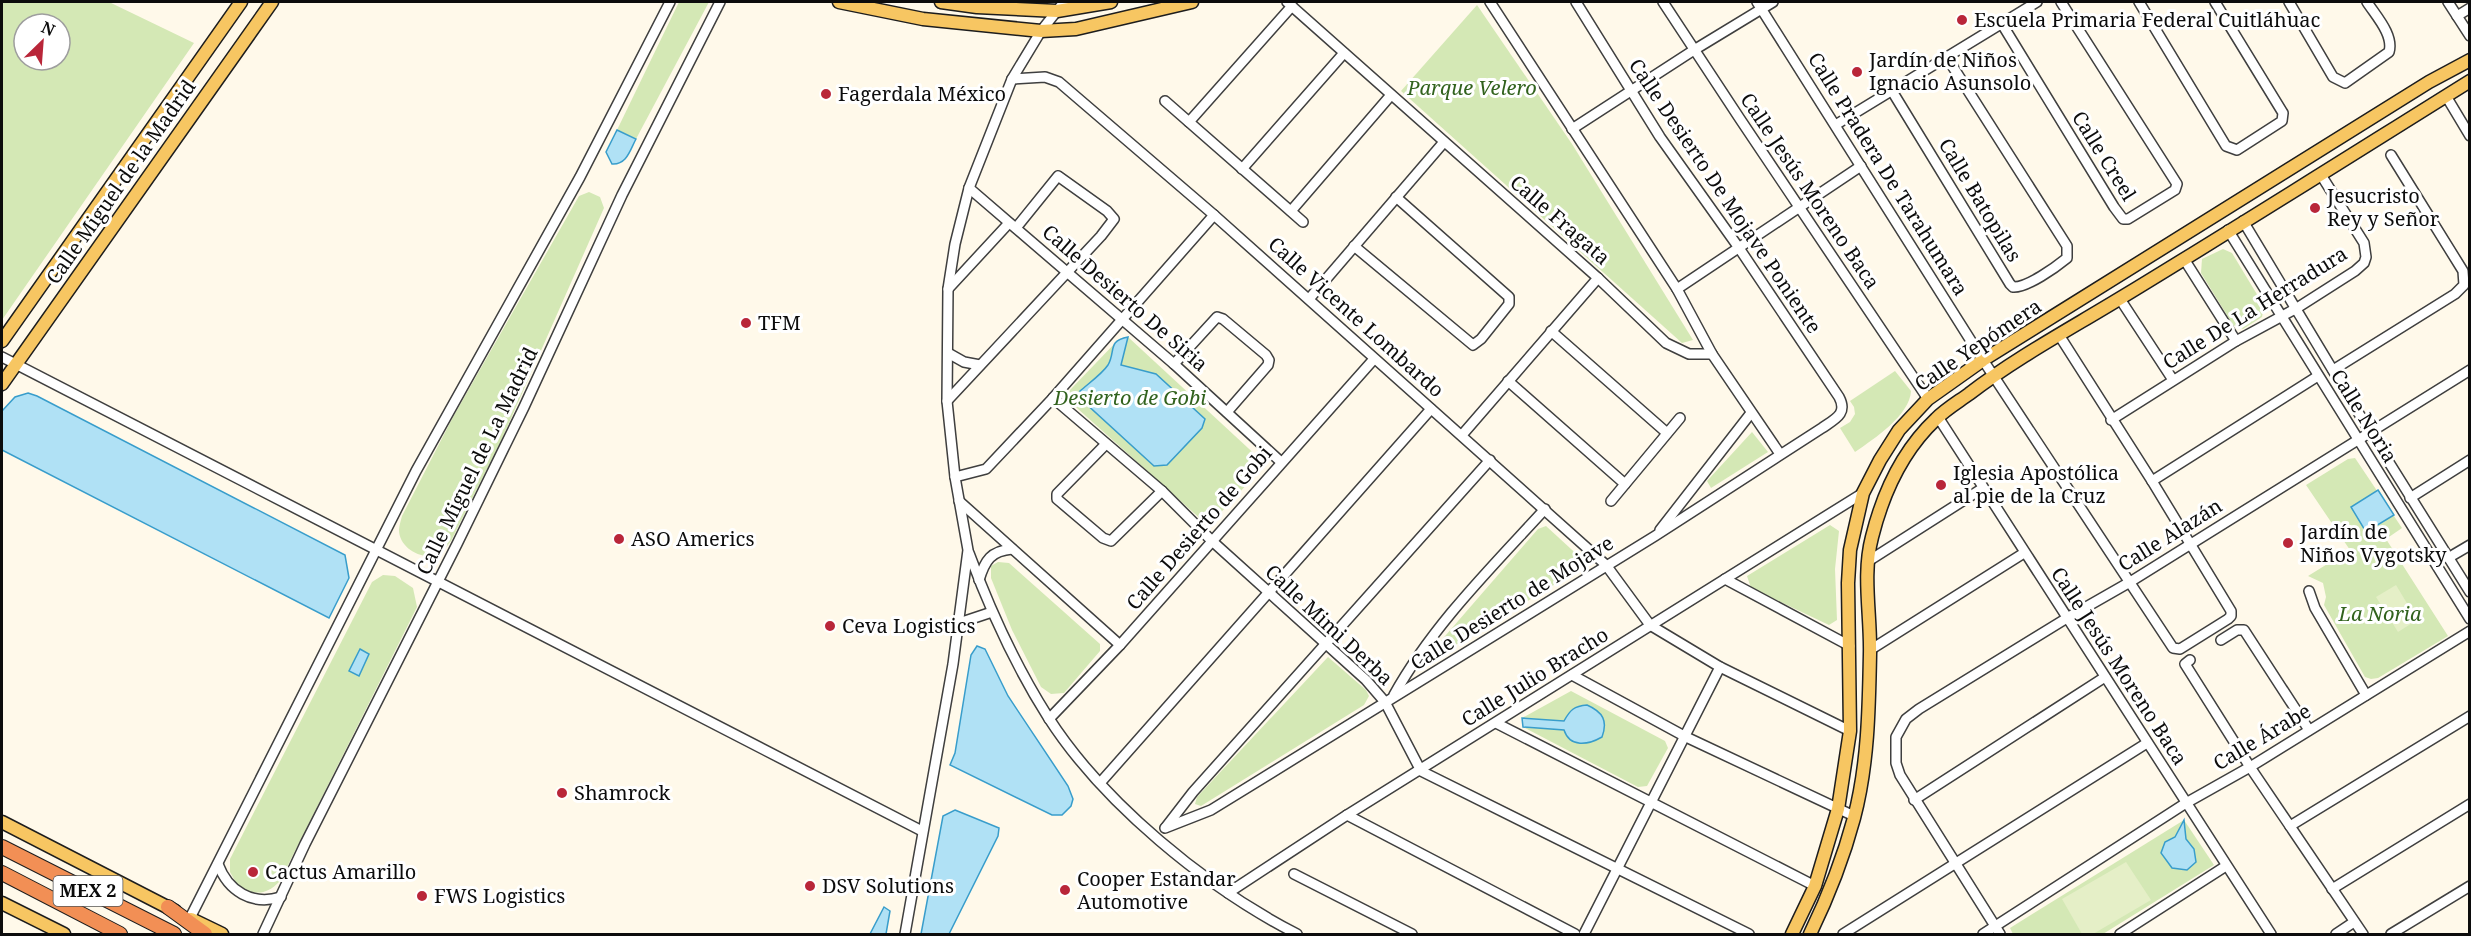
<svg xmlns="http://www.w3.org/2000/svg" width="2471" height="936" viewBox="0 0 2471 936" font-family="'Noto Serif',serif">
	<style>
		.green { fill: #d4e8b5; fill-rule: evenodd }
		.pitch { fill: #e5efc7 }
		.water { fill: #b0e1f5; stroke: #389dcb; stroke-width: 1.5 }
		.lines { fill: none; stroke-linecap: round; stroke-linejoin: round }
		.minor-casing { stroke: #3f3f3f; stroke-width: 12 }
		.major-casing { stroke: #1d1d1d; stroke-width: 15 }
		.highway-casing { stroke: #1d1d1d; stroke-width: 16 }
		.minor { stroke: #fff; stroke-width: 9 }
		.major { stroke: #f7c662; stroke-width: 12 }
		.highway { stroke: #f28f55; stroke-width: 14 }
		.poi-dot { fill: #b92639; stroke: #fff; stroke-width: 2 }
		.labels { text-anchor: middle; stroke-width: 6; stroke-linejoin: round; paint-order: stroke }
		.shield { fill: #fff; stroke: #555; stroke-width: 1.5 }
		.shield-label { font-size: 18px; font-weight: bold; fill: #0c0c0c }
		.poi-label { font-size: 20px; fill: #0c0c0c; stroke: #fff; text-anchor: start }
		.park-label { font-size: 20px; font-style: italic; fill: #31621d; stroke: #fff }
		.street-label { font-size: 20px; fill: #0c0c0c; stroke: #fff }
	</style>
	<rect width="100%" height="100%" fill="#fff9ea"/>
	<g class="green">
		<path d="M 2,2 L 109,2 L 194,43 L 2,320 ZM 24,24 L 60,24 L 60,60 L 24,60 Z"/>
		<polygon points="679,2 709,2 636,139 617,130"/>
		<polygon points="1477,5 1572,144 1693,340 1682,343 1401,91"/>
		<path d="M 589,192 L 600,197 L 604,208 L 501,441 L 451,541 C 447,546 443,552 438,554 C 422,561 399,548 399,530 C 399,526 401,520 402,516 L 453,417 L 579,196 Z"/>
		<polygon points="2223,249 2232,253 2264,306 2262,317 2243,329 2233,325 2201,273 2202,259"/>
		<polygon points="1128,337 1261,460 1262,468 1212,522 1204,522 1068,400 1070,390 1119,339"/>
		<path d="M 1895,371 L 1911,391 C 1910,415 1874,439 1855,452 L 1840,428 L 1850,422 L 1855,414 L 1854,407 L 1850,401 Z"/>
		<polygon points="1752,432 1768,452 1711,488 1707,481"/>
		<polygon points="2355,458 2402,528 2386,539 2448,636 2378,678 2371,679 2365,677 2324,605 2326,597 2323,583 2308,576 2350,550 2306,485 2348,459"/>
		<polygon points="1830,525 1839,531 1835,569 1837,620 1829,625 1751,588 1747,576"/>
		<polygon points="1546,526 1583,560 1580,569 1444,652 1439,643 1538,529"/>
		<polygon points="998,562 1009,563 1100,644 1100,651 1064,693 1051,694 1041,687 1012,630 991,578 991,566"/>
		<path d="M 383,575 L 395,576 L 413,588 L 417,607 L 280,881 C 267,895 256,895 239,888 L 230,872 L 230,859 L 372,582 Z"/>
		<polygon points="1328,657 1366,690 1369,696 1364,705 1201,806 1195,804 1197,797"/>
		<polygon points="1571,691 1665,741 1668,748 1647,786 1638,787 1523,727 1522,718"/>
		<polygon points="2184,820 2214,865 2103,934 2013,934 2010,928"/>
	</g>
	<g class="pitch">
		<polygon points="2396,585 2417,620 2398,632 2376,597"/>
		<polygon points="2126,862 2151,900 2093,934 2082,934 2062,899"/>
	</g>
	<g class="water">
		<path d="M 617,130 L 636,139 C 630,150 627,165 612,164 L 606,152 Z"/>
		<path d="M 1128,337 L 1121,365 L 1156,374 L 1205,419 L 1202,428 L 1167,465 L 1154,466 L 1083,401 L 1080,391 C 1089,383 1102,374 1108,365 C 1116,351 1107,341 1128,337 Z"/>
		<polygon points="28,393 37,396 345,555 349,578 329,618 2,450 2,411 15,397"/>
		<polygon points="2378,490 2394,515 2366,532 2351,507"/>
		<polygon points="977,646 985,649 1008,696 1068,786 1073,799 1071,806 1062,815 1052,815 950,765 955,753 971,655"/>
		<polygon points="360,649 369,654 359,676 349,671"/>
		<path d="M 1587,705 C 1603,712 1608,721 1602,737 C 1588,745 1570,748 1564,730 L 1523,727 L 1522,718 L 1564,721 C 1570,710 1574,706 1587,705 Z"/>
		<polygon points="955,810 999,828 998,836 949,934 921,934 943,816"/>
		<polygon points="2184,820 2186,839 2194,849 2196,862 2187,870 2172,868 2161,853 2165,842 2175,837"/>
		<polygon points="884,907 890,911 886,934 870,934"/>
	</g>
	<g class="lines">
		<defs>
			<g id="minor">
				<polyline points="1287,2 1598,278 1666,343 1689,354 1712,354"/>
				<polyline points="1490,2 1677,289 1712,354 1780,454"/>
				<polyline points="1663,2 1740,119 1928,399"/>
				<polyline points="1757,2 1983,360 2173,648 2180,649 2228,619 2231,616 2231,611 2152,481 2059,335"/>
				<polyline points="2139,2 2226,146 2237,150 2282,121 2283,113 2215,2"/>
				<path d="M 2289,2 L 2333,77 L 2345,83 L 2389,52 C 2394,35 2376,16 2367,2"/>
				<polyline points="2448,2 2470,36"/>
				<polyline points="2457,16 2470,8"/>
				<polyline points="2002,24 2114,207 2123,219 2128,219 2175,190 2177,184 2061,2"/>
				<polyline points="1012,79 1045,77 1059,82 1214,215 1606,565 1650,625 1720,667 1850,731"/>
				<path d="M 1892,91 L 2010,284 L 2013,287 C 2027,288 2056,267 2067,258 L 2067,246 L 1946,56"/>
				<polyline points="2446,96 2470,136"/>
				<polyline points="1165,101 1303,222"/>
				<polyline points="1189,122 1292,6"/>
				<polyline points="1837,124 2037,2"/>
				<polyline points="1572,129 1694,50 1773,2"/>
				<polyline points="1242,169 1344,53"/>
				<polyline points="969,188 1174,364 1281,462"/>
				<polyline points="1291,211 1391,95"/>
				<polyline points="2243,221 2370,432 2470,592"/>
				<polyline points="2228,230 2470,619"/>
				<polyline points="1354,246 1473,345 1481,339 1509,304 1509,297 1396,197"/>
				<polyline points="2184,259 2236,341"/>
				<polyline points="948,289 1009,223"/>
				<polyline points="1677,289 1861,166"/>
				<polyline points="1309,299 1444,142"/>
				<polyline points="2120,299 2173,380"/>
				<polyline points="1551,331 1667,433"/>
				<polyline points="948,353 964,362 980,365"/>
				<polyline points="2,357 922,831"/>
				<polyline points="1174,364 1217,317 1223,319 1266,355 1269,360 1268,365 1227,412"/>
				<polyline points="2333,370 2455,294 2464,285 2463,271 2391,155"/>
				<polyline points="1508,381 1625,484"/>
				<polyline points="1053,398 1162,491 1212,541 1366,680 1385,702 1421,771 1749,934"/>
				<polyline points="947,401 1101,236 1114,219 1107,211 1058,176 1016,228"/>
				<polyline points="1938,417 2271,934"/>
				<polyline points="2111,420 2236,341 2297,308 2355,271 2364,263 2366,257 2364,243 2321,175"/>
				<polyline points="1462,435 1598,278"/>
				<polyline points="1106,444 1057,494 1057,499 1103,538 1111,541 1162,491"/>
				<polyline points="955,477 986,469 1053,398 1214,215"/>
				<polyline points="2152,481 2318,376"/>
				<polyline points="2410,498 2470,460"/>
				<polyline points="959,501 1120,645"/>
				<polyline points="1611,501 1680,418"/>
				<polyline points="1660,530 1751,413"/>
				<path d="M 969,553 C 990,610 1015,665 1048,717 C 1103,803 1207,888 1297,934"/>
				<polyline points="2448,558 2470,545"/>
				<polyline points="1867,562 1983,488"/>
				<polyline points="1725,579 1850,646"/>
				<path d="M 979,580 C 985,560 991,551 1012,549"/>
				<polyline points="2309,591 2315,608 2366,695"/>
				<polyline points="959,623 992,612"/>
				<polyline points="2221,640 2237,630 2244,630 2309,730"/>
				<polyline points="1870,650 2024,553"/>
				<polyline points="2190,660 2185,664 2250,767 2363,934"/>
				<polyline points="1572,675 1686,737 1854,816"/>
				<path d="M 1394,695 C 1433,625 1491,568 1545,509"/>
				<polyline points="1049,719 1120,645 1374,359"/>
				<polyline points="1496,723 1815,886"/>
				<polyline points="1100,783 1431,409"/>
				<polyline points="1914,800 2105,677"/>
				<polyline points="1347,815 1575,934"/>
				<polyline points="2290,826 2470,716"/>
				<polyline points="1166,827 1193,792 1490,460"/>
				<path d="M 1165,828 L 1211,810 L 1655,536 L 1822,428 C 1835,419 1848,414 1839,397 L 1739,248 L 1660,137 L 1576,2"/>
				<path d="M 218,864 C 228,891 252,906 281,897"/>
				<polyline points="1294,874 1412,934"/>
				<polyline points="2332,889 2470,804"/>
				<polyline points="1228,893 1347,815 1863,493"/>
				<polyline points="190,918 416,471 580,177 670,2"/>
				<polyline points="263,934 305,844 457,544 524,407 622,195 720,2"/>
				<polyline points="905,934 953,664 968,550 955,477 947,401 948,289 955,244 969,188 1012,79 1041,31 1064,2"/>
				<polyline points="1584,934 1720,667"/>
				<polyline points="1843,934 2147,743"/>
				<polyline points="1983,934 2186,803 2250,767 2470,631"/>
				<polyline points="2000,934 1900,775 1896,763 1896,737 1906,719 1919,709 2067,618 2130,582 2470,370"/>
				<polyline points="2120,934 2226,866"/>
				<polyline points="2336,934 2354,922"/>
				<polyline points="2391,934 2470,886"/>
			</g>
			<g id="major">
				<polyline points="839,2 923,19 1041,31 1076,29 1192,2"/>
				<polyline points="941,2 977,7 1057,11 1111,2"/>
				<polyline points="2,341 241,2"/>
				<polyline points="2,384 272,2"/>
				<polyline points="2,822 175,911"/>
				<polyline points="2,903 64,934"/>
				<polyline points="191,919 222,934"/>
				<polyline points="1792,934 1815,886 1838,809 1850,731 1848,583 1850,550 1863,493 1880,460 1899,430 1928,399 1983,360 2429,82 2470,60"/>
				<path d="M 1810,934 C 1828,897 1843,859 1854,818 C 1868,765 1869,709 1870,654 C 1871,615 1862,575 1872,537 C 1883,493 1903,450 1936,419 C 1946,409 1958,402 1969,394 C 2016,358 2068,330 2119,299 C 2236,228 2353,154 2470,81"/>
			</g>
			<g id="highway">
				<polyline points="2,847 174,934"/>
				<polyline points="2,873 120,934"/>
				<polyline points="168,907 205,934"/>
			</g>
		</defs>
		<use href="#minor" class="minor-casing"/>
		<use href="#major" class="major-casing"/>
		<use href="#highway" class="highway-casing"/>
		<use href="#minor" class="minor"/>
		<use href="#major" class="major"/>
		<use href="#highway" class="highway"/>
	</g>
	<g class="poi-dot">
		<circle cx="1962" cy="20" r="6"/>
		<circle cx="1857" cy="72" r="6"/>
		<circle cx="826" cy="94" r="6"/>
		<circle cx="2315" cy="208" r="6"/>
		<circle cx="746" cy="323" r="6"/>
		<circle cx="1941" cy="485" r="6"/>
		<circle cx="619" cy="539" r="6"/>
		<circle cx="2288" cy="543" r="6"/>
		<circle cx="830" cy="626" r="6"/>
		<circle cx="562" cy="793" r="6"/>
		<circle cx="253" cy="872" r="6"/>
		<circle cx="810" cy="886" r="6"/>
		<circle cx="1065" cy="890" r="6"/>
		<circle cx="422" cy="896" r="6"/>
	</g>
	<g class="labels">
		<rect class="shield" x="53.5" y="876" width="69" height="30" rx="4.5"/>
		<g class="shield-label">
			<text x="88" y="897">MEX 2</text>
		</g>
		<g class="poi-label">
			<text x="1974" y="27">Escuela Primaria Federal Cuitláhuac</text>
			<text x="1869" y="67">Jardín de Niños<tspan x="1869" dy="23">Ignacio Asunsolo</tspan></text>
			<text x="838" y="101">Fagerdala México</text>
			<text x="2327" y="203">Jesucristo<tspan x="2327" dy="23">Rey y Señor</tspan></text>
			<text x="758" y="330">TFM</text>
			<text x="1953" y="480">Iglesia Apostólica<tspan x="1953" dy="23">al pie de la Cruz</tspan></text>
			<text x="2300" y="539">Jardín de<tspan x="2300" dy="23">Niños Vygotsky</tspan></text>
			<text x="631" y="546">ASO Americs</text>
			<text x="842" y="633">Ceva Logistics</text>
			<text x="574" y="800">Shamrock</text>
			<text x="265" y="879">Cactus Amarillo</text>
			<text x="1077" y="886">Cooper Estandar<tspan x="1077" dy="23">Automotive</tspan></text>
			<text x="822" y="893">DSV Solutions</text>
			<text x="434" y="903">FWS Logistics</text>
		</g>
		<g class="park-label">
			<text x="1472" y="95">Parque Velero</text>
			<text x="1130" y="405">Desierto de Gobi</text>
			<text x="2380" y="621">La Noria</text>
		</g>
		<g class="street-label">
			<text transform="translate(2104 156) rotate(58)" y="7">Calle Creel</text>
			<text transform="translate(1888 174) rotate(58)" y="7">Calle Pradera De Tarahumara</text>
			<text transform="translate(121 182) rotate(-55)" y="7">Calle Miguel de la Madrid</text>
			<text transform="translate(1810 191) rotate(56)" y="7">Calle Jesús Moreno Baca</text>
			<text transform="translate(1725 196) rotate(56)" y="7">Calle Desierto De Mojave Poniente</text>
			<text transform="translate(1980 200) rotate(59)" y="7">Calle Batopilas</text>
			<text transform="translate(1560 220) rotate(41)" y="7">Calle Fragata</text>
			<text transform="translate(1125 298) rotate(41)" y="7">Calle Desierto De Siria</text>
			<text transform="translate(2255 308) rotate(-32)" y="7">Calle De La Herradura</text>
			<text transform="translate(1356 317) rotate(42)" y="7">Calle Vicente Lombardo</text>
			<text transform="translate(1978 345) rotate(-34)" y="7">Calle Yepómera</text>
			<text transform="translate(2364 416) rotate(58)" y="7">Calle Noria</text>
			<text transform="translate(477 461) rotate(-64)" y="7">Calle Miguel de La Madrid</text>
			<text transform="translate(1199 528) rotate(-49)" y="7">Calle Desierto de Gobi</text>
			<text transform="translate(2170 535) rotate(-32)" y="7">Calle Alazán</text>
			<text transform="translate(1512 603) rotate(-32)" y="7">Calle Desierto de Mojave</text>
			<text transform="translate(1329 625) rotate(43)" y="7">Calle Mimi Derba</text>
			<text transform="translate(2119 666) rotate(57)" y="7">Calle Jesús Moreno Baca</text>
			<text transform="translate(1535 677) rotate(-32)" y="7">Calle Julio Bracho</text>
			<text transform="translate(2262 737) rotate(-31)" y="7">Calle Árabe</text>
		</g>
	</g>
	<rect width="2471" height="936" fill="none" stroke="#0c0c0c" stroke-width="6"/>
	<g transform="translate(42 42) rotate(25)"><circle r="28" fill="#ffffff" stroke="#9e9e9e" stroke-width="1.5"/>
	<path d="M0-4.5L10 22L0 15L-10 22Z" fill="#b92639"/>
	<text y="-9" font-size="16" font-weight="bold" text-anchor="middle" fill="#0c0c0c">N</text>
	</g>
</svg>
